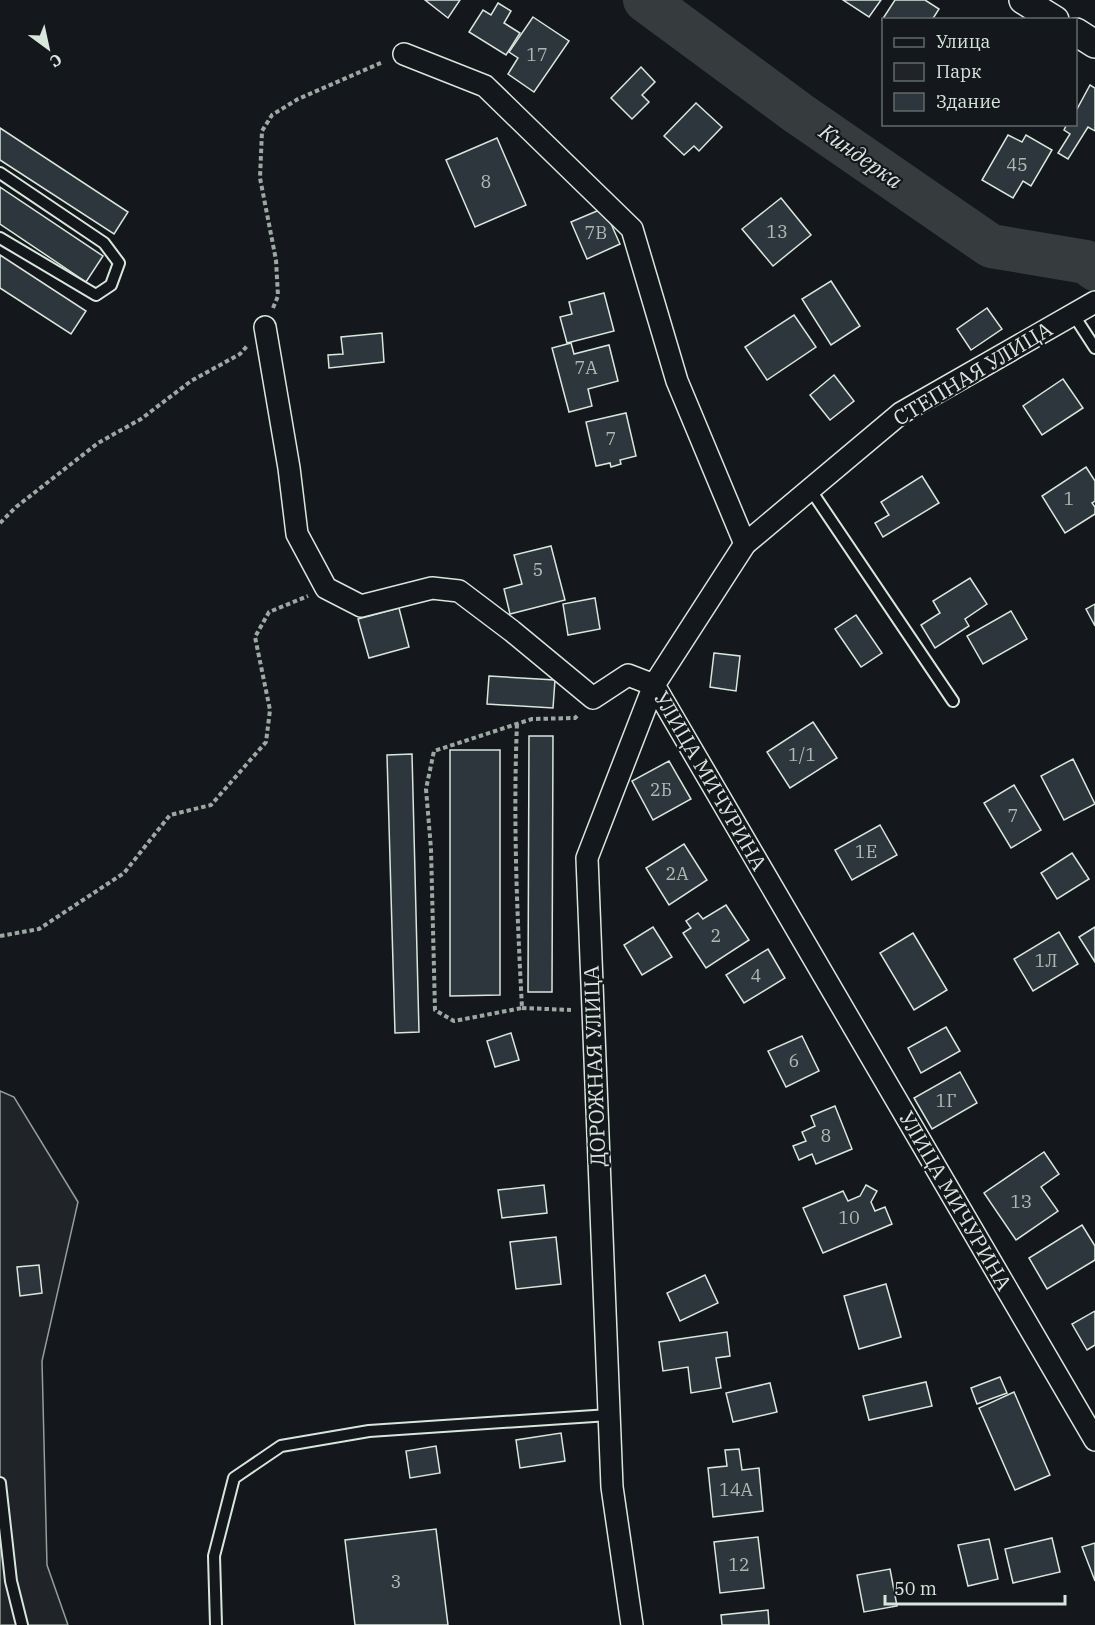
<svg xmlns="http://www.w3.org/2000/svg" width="1095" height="1625" viewBox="0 0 1095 1625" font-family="'IBM Plex Serif',serif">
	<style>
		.green { fill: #202428; stroke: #939e99; stroke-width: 1.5 }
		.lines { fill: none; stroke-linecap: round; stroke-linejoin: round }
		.river { stroke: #363b3e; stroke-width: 44 }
		.building { fill: #2c363c; stroke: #d8e6dc; stroke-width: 1.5 }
		.service-casing { stroke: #d8e6dc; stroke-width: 14 }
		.minor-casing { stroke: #d8e6dc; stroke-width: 24 }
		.tertiary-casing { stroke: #d8e6dc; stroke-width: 30 }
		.path { stroke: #9da8a2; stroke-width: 4; stroke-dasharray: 4.5 3; stroke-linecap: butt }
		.service { stroke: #14181c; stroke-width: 10 }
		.minor { stroke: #14181c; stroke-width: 21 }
		.tertiary { stroke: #14181c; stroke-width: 27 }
		.labels { text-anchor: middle; stroke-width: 4.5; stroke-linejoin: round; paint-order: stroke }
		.number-label { font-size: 18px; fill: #adbab4 }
		.street-label { font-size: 21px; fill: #d8e6dc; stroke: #14181c }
		.water-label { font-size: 22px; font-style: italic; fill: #d8e6dc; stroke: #14181c }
	</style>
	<rect width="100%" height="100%" fill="#14181c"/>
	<polygon class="green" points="0,1091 14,1097 78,1202 42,1361 47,1565 68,1625 0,1625"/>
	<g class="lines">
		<polyline class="river" points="645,0 798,113 991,246 1086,262 1095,269"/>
	</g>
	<g class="building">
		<polygon points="425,0 460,0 448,18"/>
		<polygon points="843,0 881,0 869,17"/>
		<polygon points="895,0 925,0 939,9 932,20 884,20 884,21 882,20"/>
		<polygon points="498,3 511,11 504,23 520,33 506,55 469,32 483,10 491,15"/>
		<polygon points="533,17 569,41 534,92 508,74 518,58 509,52"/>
		<polygon points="641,67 655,82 642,95 649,102 632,119 611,98"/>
		<polygon points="1090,85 1095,88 1095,131 1088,127 1068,159 1058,153 1070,134 1064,130 1067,124 1076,124 1076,111"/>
		<polygon points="696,103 722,127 699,151 694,146 684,155 664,136"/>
		<polygon points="0,128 128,212 114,234 0,160"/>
		<polygon points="1008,135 1022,142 1026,135 1052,150 1031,186 1023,181 1013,198 982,180"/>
		<polygon points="497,138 526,205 475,227 446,160"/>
		<polygon points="0,187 103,256 86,282 0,224"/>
		<polygon points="781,198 811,235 773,266 742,229"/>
		<polygon points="604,208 620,244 587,259 571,222"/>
		<polygon points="0,255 86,311 71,334 0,288"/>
		<polygon points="831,281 860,326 831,345 802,299"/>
		<polygon points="604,293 614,331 567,343 560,317 572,314 569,302"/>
		<polygon points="987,308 1002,329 971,350 957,329"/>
		<polygon points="794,315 816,347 767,380 745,347"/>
		<polygon points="382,333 384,362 329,368 328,355 343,354 341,337"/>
		<polygon points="571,343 574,354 609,345 618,381 588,389 592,406 569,412 552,348"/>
		<polygon points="834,375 854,401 830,420 810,395"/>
		<polygon points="1063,379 1083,408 1042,435 1023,406"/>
		<polygon points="626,413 636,456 620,460 621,464 611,467 610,463 596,466 586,422"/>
		<polygon points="1086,467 1095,481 1095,501 1092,503 1095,507 1095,514 1065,533 1042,496"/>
		<polygon points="922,476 939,503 883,537 875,523 889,515 881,502"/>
		<polygon points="551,546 565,600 510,614 504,589 522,584 514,555"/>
		<polygon points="970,578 987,604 965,619 969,626 935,648 921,625 940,613 933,601"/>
		<polygon points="595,598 600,629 568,635 563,604"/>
		<polygon points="1095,604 1095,626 1086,609"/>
		<polygon points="399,608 409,647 369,658 358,619"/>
		<polygon points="1011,611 1027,639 983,664 967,636"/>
		<polygon points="856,615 882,653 861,667 835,629"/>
		<polygon points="714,653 740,656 736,691 710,687"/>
		<polygon points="489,676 555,680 553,708 487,704"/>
		<polygon points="813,722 837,758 790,788 767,752"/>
		<polygon points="529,736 553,736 552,992 528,992"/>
		<polygon points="450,750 500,750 500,995 450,996"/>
		<polygon points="412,754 419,1032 395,1033 387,755"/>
		<polygon points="1073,759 1095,804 1064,820 1041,776"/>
		<polygon points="669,761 691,799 653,820 632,781"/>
		<polygon points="1014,785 1041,830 1011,848 984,803"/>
		<polygon points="880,825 897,855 852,880 835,850"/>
		<polygon points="684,844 707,880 669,905 646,868"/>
		<polygon points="1072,853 1089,879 1057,899 1041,873"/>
		<polygon points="726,905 749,940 706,968 683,933 691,928 686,921 698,913 703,919"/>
		<polygon points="653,927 672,957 642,975 624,945"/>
		<polygon points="1095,927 1095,962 1079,937"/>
		<polygon points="1059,932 1078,964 1033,991 1014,959"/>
		<polygon points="913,933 947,990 914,1010 880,953"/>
		<polygon points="768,949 785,978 744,1003 726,975"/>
		<polygon points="946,1027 960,1051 921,1073 908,1048"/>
		<polygon points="511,1033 519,1060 495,1067 487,1041"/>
		<polygon points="802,1036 819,1071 786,1087 768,1051"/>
		<polygon points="960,1072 977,1103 932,1129 914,1098"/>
		<polygon points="835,1106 852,1149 816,1164 812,1154 799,1160 793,1146 806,1141 802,1132 815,1126 811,1116"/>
		<polygon points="1044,1152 1059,1174 1041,1187 1058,1211 1016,1240 984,1193"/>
		<polygon points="544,1185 547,1213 502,1218 498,1190"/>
		<polygon points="866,1185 877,1191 871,1202 875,1211 885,1207 892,1224 823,1253 803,1208 843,1191 848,1201 860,1196"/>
		<polygon points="1082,1225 1095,1246 1095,1260 1047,1289 1029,1258"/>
		<polygon points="556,1237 561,1284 516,1289 510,1242"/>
		<polygon points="39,1265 42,1293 20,1296 17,1267"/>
		<polygon points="705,1275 718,1303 680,1321 667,1293"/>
		<polygon points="886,1284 901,1337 859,1349 844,1296"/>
		<polygon points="1095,1311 1095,1345 1087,1350 1072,1324"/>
		<polygon points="727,1332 730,1356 716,1358 721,1388 691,1393 688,1367 663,1371 659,1342"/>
		<polygon points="1000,1377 1007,1393 977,1404 971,1388"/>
		<polygon points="926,1382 932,1406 869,1420 863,1396"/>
		<polygon points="770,1383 777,1412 733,1422 726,1393"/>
		<polygon points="1014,1392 1050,1475 1015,1490 979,1408"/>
		<polygon points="561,1433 565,1461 520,1468 516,1440"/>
		<polygon points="436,1446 440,1473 410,1478 406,1451"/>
		<polygon points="739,1449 742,1470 759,1468 763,1511 713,1517 708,1468 727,1466 725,1450"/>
		<polygon points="436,1529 448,1625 355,1625 345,1540"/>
		<polygon points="758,1537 764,1588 720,1593 714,1542"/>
		<polygon points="1052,1538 1060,1572 1013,1583 1005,1549"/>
		<polygon points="989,1539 998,1579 968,1586 958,1545"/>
		<polygon points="1095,1543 1095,1581 1082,1547"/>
		<polygon points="890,1569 897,1606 864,1612 857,1575"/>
		<polygon points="768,1610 769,1625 722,1625 721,1615"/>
	</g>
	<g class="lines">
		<defs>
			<g id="service">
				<polyline points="0,173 104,243 119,263 111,285 96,295 0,238"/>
				<polyline points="1073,314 1095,348"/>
				<polyline points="810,489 953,701"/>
				<polyline points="0,1483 11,1581 22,1625"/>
				<polyline points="216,1625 214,1556 234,1478 281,1446 369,1431 609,1415"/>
			</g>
			<g id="minor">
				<polyline points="404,54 485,86 632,229 677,381 745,544"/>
				<polyline points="265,327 289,468 297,534 326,588 361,606 432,588 459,591 512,631 593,698 628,675 654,685 1095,1440"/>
				<polyline points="632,1625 612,1487 587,858 654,685 745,544 901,413 1095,302"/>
			</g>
			<g id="tertiary">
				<polyline points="1023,0 1055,20"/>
				<polyline points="1076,32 1095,44"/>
			</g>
		</defs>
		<use href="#service" class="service-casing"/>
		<use href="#minor" class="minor-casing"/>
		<use href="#tertiary" class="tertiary-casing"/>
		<g class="path">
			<polyline points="273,308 278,296 276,260 260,178 262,131 272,115 298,99 383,62"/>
			<polyline points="0,523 16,507 98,443 141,419 191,381 240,354 247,346"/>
			<path d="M 517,724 C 513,819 517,913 522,1008 L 454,1021 L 435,1010 L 431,849 L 426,789 L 434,751 L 532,719 L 575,718 L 579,714"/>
			<polyline points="0,936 39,929 124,873 170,815 211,805 266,742 270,710 255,637 269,612 308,596"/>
			<polyline points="522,1008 571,1010"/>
		</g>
		<use href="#service" class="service"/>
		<use href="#minor" class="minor"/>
		<use href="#tertiary" class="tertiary"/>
	</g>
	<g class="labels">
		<g class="number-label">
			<text x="537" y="61">17</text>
			<text x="1017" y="171">45</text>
			<text x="486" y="188">8</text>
			<text x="777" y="238">13</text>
			<text x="596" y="239">7В</text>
			<text x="586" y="374">7А</text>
			<text x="611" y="445">7</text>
			<text x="1069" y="505">1</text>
			<text x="538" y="576">5</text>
			<text x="802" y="761">1/1</text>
			<text x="661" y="796">2Б</text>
			<text x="1013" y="822">7</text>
			<text x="866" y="858">1Е</text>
			<text x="677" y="880">2А</text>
			<text x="716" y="942">2</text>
			<text x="1046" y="967">1Л</text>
			<text x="756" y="982">4</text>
			<text x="794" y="1067">6</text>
			<text x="946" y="1107">1Г</text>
			<text x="826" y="1142">8</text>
			<text x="1021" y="1208">1З</text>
			<text x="849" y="1224">10</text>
			<text x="736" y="1496">14А</text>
			<text x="739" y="1571">12</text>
			<text x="396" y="1588">3</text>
		</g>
		<g class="street-label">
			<text transform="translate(973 374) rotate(-31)" y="7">СТЕПНАЯ УЛИЦА</text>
			<text transform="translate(710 781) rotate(60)" y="7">УЛИЦА МИЧУРИНА</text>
			<text transform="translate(595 1066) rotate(-92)" y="7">ДОРОЖНАЯ УЛИЦА</text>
			<text transform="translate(955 1201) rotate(60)" y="7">УЛИЦА МИЧУРИНА</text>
		</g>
		<g class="water-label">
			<text transform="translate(861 156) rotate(35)" y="8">Киндерка</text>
		</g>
	</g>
	<rect x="882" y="18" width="195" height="108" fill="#14181c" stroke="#626a69" stroke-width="1.5"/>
	<rect x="894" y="38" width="30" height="9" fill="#14181c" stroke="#626a69" stroke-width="1.5"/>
	<text x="936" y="48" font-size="18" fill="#d8e6dc">Улица</text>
	<rect x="894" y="63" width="30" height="18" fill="#202428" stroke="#626a69" stroke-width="1.5"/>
	<text x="936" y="78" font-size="18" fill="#d8e6dc">Парк</text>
	<rect x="894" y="93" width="30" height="18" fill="#2c363c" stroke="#626a69" stroke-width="1.5"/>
	<text x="936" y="108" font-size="18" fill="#d8e6dc">Здание</text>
	<g transform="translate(48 48) rotate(147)" stroke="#14181c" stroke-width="4.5" paint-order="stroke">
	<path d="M0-4.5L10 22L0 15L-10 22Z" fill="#d8e6dc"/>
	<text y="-9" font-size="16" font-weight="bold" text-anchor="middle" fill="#d8e6dc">С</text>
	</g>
	<path d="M885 1595v9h180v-9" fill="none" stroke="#d8e6dc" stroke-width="3"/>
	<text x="894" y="1595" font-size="18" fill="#d8e6dc" stroke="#14181c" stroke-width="4.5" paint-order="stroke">50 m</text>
</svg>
